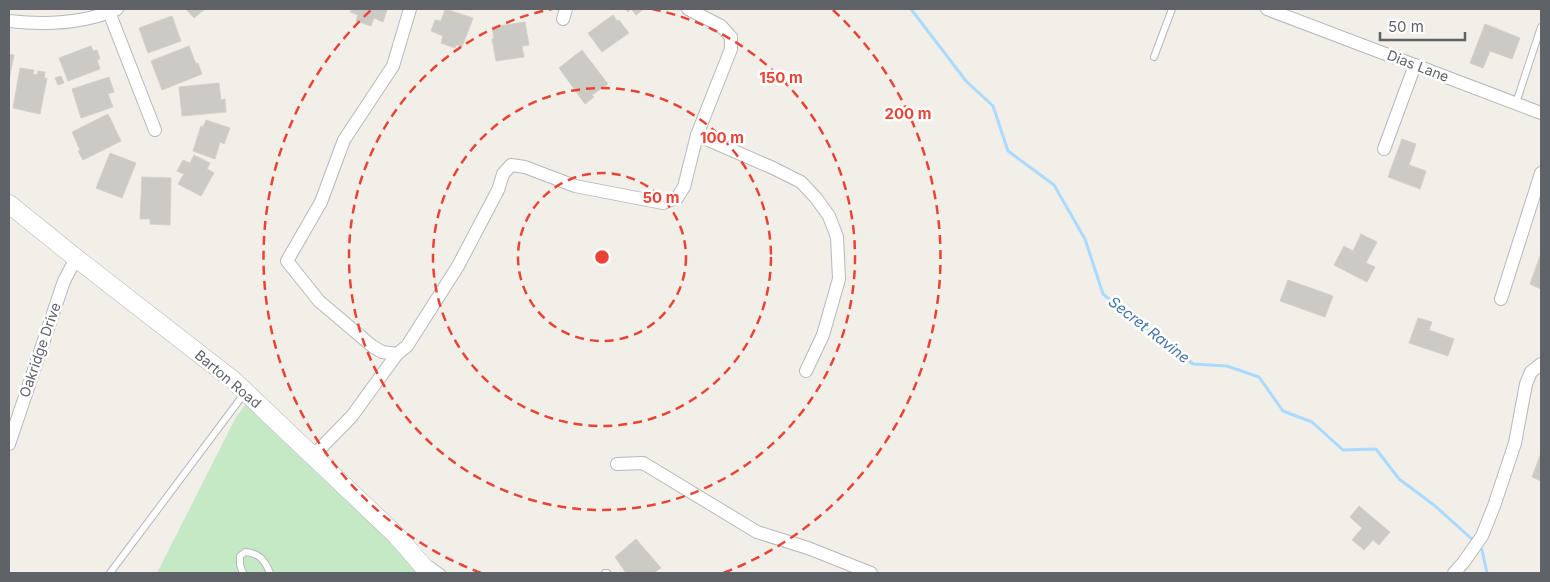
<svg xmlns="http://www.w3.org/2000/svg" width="1550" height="582" viewBox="0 0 1550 582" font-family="Inter,sans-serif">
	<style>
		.green { fill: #c5e8c5 }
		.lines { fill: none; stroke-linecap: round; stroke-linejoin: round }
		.stream { stroke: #aadaff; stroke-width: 3 }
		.building { fill: #cccac5; stroke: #d6d1c6 }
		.lane-casing { stroke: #b5b8bc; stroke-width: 8 }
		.street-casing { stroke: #b5b8bc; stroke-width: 14 }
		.secondary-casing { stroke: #b6babf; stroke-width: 19 }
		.lane { stroke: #fff; stroke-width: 6 }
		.street { stroke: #fff; stroke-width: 12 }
		.secondary { stroke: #fff; stroke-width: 18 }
		.ring { fill: none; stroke: #ea4335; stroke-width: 2.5; stroke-dasharray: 9 6 }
		.labels { text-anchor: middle; stroke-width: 5; stroke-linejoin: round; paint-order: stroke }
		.street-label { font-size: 14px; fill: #5f6368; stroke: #fff }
		.water-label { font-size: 15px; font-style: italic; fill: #4174aa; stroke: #fff }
		.centre { fill: #ea4335; stroke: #fff; stroke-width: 2.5 }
		.ring-label { font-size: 15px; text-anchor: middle; font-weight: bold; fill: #ea4335; stroke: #fff; stroke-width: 5; stroke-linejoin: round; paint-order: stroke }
	</style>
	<rect width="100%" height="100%" fill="#f1efe8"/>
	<polygon class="green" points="248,401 424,573 157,573 235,419"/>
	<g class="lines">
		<g class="stream">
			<polyline points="911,9 966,81 993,106 1008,151 1054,185 1085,239 1103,294 1193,364 1227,366 1259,377 1283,411 1312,422 1343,450 1376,449 1399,479 1434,505 1474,541"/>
			<polyline points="1478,546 1482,550 1487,573"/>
		</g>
	</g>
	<g class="building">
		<polygon points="186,9 205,9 194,18"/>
		<polygon points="352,9 384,9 387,10 383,22 374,18 371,26 356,21 358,15 350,12"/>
		<polygon points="445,9 473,18 462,47 456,45 455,48 441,43 443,36 431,31 435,20 441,21"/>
		<polygon points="625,9 644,9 636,15 631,9 628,12"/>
		<polygon points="613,15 617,21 619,20 629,33 602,52 588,33"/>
		<polygon points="172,16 181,41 148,53 139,28"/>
		<polygon points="525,22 529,45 522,46 524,57 496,61 492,39 494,38 492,27"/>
		<polygon points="1485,24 1520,38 1512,59 1490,51 1483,68 1470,63"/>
		<polygon points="91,46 93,51 97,50 100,59 97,60 100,69 68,81 59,58"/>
		<polygon points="189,46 196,64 198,63 202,74 162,90 151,61"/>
		<polygon points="582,50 608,84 592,95 594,97 585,104 559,68"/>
		<polygon points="9,54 14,55 9,80"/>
		<polygon points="20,68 34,70 33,74 37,75 38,71 45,72 44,78 47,78 40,114 13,108"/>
		<polygon points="61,76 64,83 58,85 55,78"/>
		<polygon points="109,77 114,92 108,94 113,107 81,118 72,89"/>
		<polygon points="219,83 221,100 225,99 226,112 182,116 179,87"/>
		<polygon points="108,114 121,141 83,160 78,151 80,150 72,132"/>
		<polygon points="206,120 230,128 224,144 220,142 215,159 193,151 201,126 203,127"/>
		<polygon points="1402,139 1416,144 1409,165 1426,171 1420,189 1388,177"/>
		<polygon points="110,153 136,163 122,198 96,188"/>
		<polygon points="194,155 210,163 207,169 214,173 201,196 178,184 184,174 177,171 183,160 190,163"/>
		<polygon points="142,177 171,178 170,225 150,224 150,219 140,219"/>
		<polygon points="1361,234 1377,242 1366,263 1375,267 1367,282 1334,265 1344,246 1353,251"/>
		<polygon points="1541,253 1541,289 1530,284"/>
		<polygon points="1288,280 1333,296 1325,317 1280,301"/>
		<polygon points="1418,318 1432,322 1429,330 1454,339 1448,356 1409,343"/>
		<polygon points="1541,453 1541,481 1532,477"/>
		<polygon points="1359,506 1390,532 1379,545 1373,540 1364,550 1352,540 1362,528 1350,517"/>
		<polygon points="636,539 661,568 655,572 656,573 626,573 615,557"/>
	</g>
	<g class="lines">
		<defs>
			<g id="lane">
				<polyline points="1154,57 1172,9"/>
				<polyline points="1516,103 1541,27"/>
				<polyline points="431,565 442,573"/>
				<polyline points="110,573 244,394"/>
				<path d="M 243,573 L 240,565 L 240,556 L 245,552 C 260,553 265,561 270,573"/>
				<polyline points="605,573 607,573"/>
			</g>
			<g id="street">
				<polyline points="410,9 393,66 344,140 321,202 287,261 319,301 372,346 382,352 397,354 407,346 458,266 498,190 503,174 511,165 525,167 575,186 663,203 677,198 684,187 697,135 731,49 731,37 721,26 688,9"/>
				<polyline points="1267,9 1541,113"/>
				<polyline points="109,12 155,130"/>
				<polyline points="563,19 566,9"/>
				<path d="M 9,21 C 45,25 83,24 117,9"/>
				<polyline points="697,135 773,168 801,182 816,198 829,216 837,237 839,279 823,335 806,371"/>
				<polyline points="1384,149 1415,65"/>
				<polyline points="1501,299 1541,173"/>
				<polyline points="9,444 64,281 76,258"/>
				<polyline points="313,456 352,416 397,354"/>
				<polyline points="617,464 643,463 757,532 808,548 871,573"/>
				<polyline points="1454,573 1463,563 1482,536 1494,506 1515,443 1526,384 1531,372 1541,364"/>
			</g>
			<polyline id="secondary" points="9,204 76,258 233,380 396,535 429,573"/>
		</defs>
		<use href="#lane" class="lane-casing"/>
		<use href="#street" class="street-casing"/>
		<use href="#secondary" class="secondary-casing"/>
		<use href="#lane" class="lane"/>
		<use href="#street" class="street"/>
		<use href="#secondary" class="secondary"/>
	</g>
	<g class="ring">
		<circle cx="602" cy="257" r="84"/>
		<circle cx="602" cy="257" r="169"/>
		<path d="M652 9A253 253 0 1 1 552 9"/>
		<path d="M481 573A338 338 0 0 1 371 10M833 10A338 338 0 0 1 723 573"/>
	</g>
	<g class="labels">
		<g class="street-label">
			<text transform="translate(1418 66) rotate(21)" y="5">Dias Lane</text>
			<text transform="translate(40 350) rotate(-71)" y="5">Oakridge Drive</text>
			<text transform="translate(228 379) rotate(40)" y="5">Barton Road</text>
		</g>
		<g class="water-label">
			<text transform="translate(1149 330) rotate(38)" y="5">Secret Ravine</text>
		</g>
	</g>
	<circle cx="602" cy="257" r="8" class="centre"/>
	<g class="ring-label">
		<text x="781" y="83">150 m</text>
		<text x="908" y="119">200 m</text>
		<text x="722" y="143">100 m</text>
		<text x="661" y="203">50 m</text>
	</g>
	<rect width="1550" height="582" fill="none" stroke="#5f6368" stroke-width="20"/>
	<path d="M1380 32v8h85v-8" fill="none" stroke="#5f6368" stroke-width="2.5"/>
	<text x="1388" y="32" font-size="15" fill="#5f6368" stroke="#ffffff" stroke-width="4" paint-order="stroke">50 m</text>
</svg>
